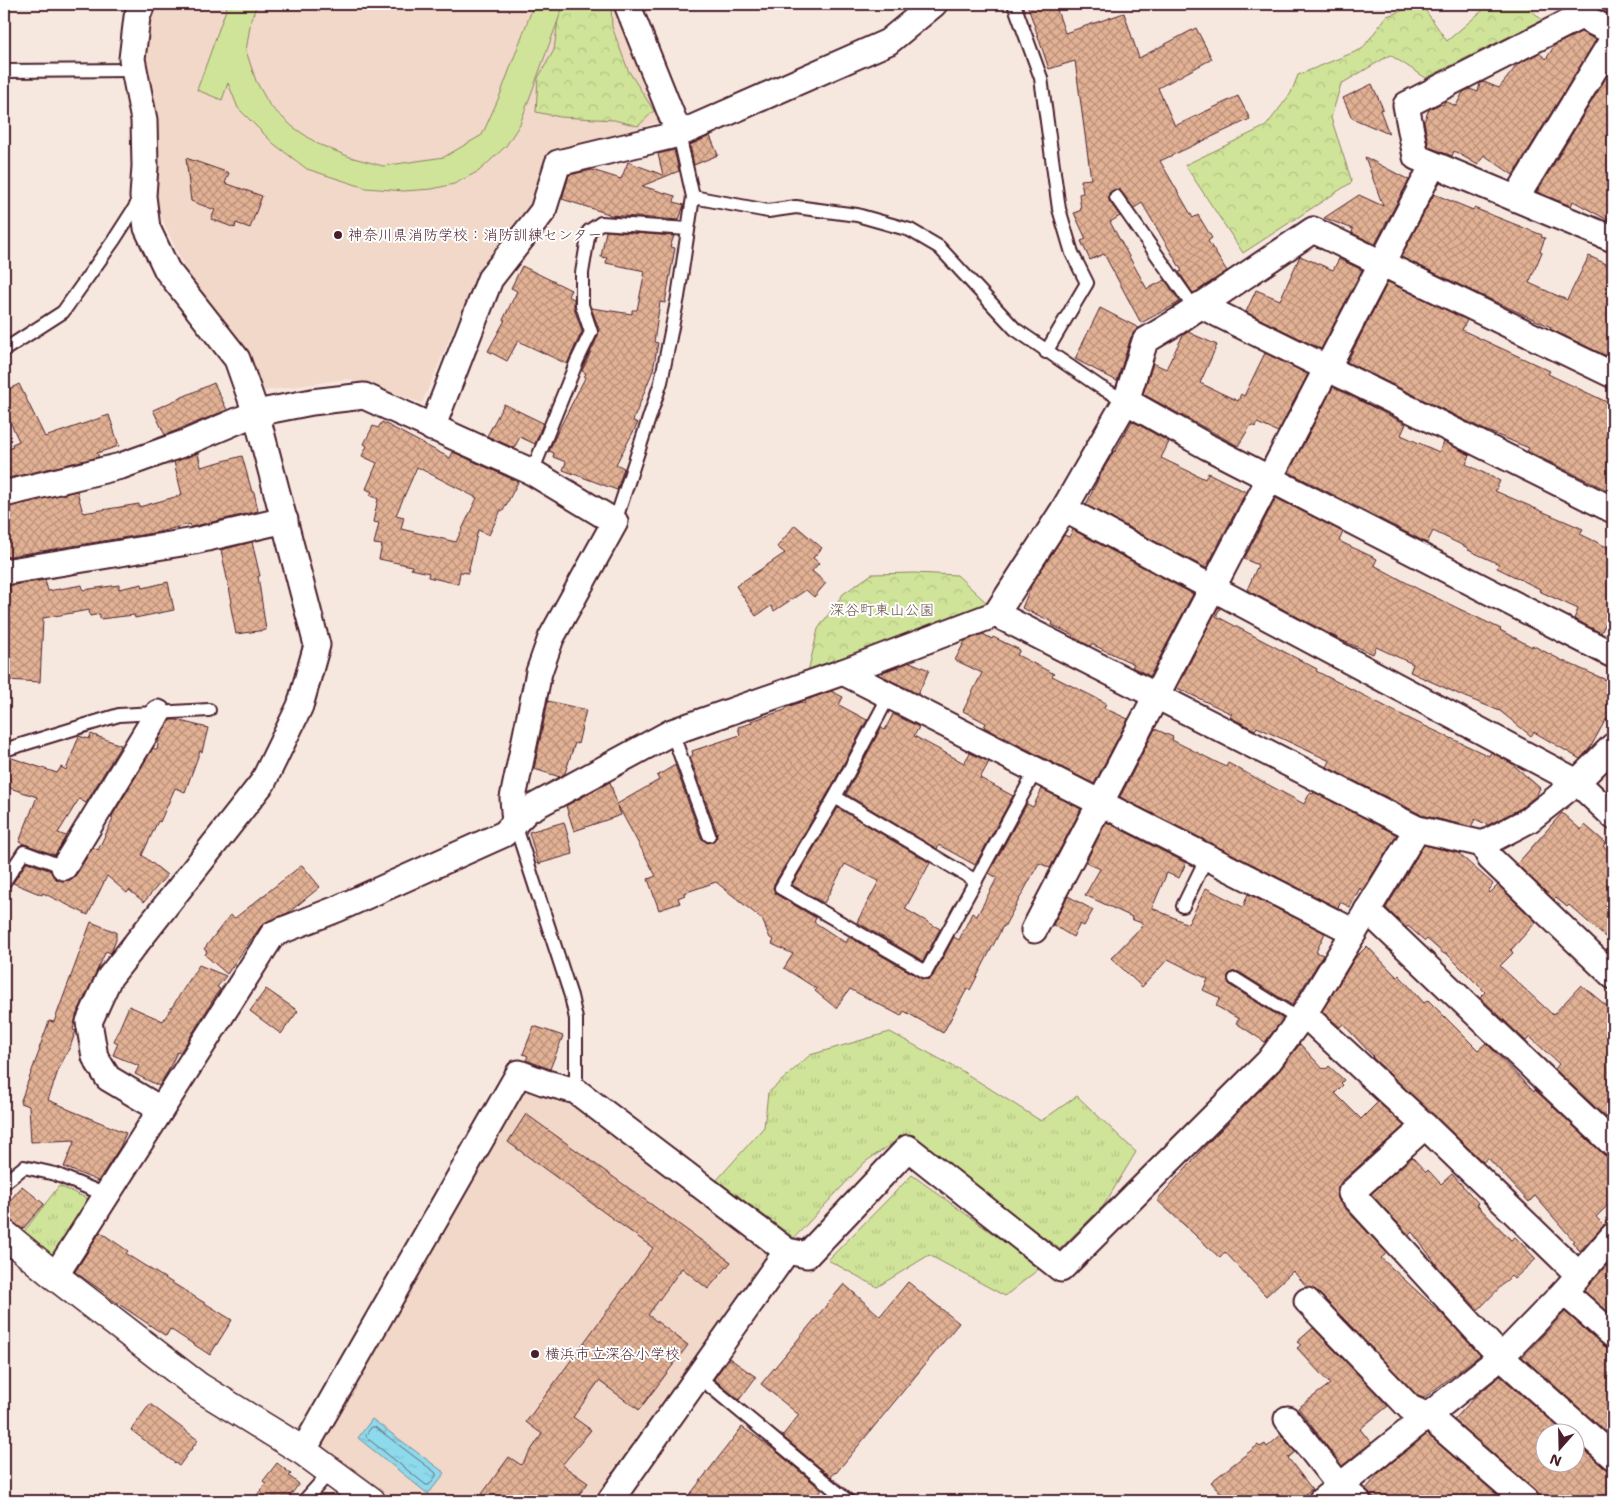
<svg xmlns="http://www.w3.org/2000/svg" width="1617" height="1505" viewBox="0 0 1617 1505" font-family="'Shantell Sans','Klee One',sans-serif">
	<style>
		.built { fill: #f1d8c9 }
		.grass { fill: url(#grass-tufts); stroke: #8c8262 }
		.forest { fill: url(#forest-crowns); stroke: #8c8262 }
		.pitch { fill: #cfe499; stroke: #8c8262 }
		.water { fill: url(#water-ripples); stroke: #728f9f }
		.lines { fill: none; stroke-linecap: round; stroke-linejoin: round }
		.shore { stroke: #656a78; stroke-width: 1 }
		.building { fill: url(#building-cross-hatch); stroke: #4a1f2b; fill-rule: evenodd }
		.lane-casing { stroke: #4a1f2b; stroke-width: 16 }
		.street-casing { stroke: #4a1f2b; stroke-width: 29 }
		.secondary-casing { stroke: #4a1f2b; stroke-width: 31 }
		.lane { stroke: #fff; stroke-width: 12 }
		.street { stroke: #fff; stroke-width: 25 }
		.secondary { stroke: #fff; stroke-width: 28 }
		.poi-dot { fill: #4a1f2b; stroke: #fff; stroke-width: 2 }
		.labels { text-anchor: middle; stroke-width: 4; stroke-linejoin: round; paint-order: stroke }
		.poi-label { font-size: 15px; fill: #4a1f2b; stroke: #fff; text-anchor: start }
		.park-label { font-size: 15px; fill: #6b5046; stroke: #fff }
	</style>
	<defs>
		<pattern id="grass-tufts" width="24" height="20" patternUnits="userSpaceOnUse" patternTransform="scale(1.25)"><rect width="24" height="20" fill="#cfe499"/><path d="M3 7l-1-3M5 7V3M7 7l1-3M15 17l-1-3M17 17v-4M19 17l1-3" fill="none" stroke="#b3c384"/></pattern>
		<pattern id="forest-crowns" width="20" height="18" patternUnits="userSpaceOnUse" patternTransform="scale(1.25)"><rect width="20" height="18" fill="#cfe499"/><path d="M2 6a3 3 0 1 1 6 0M12 15a3 3 0 1 1 6 0" fill="none" stroke="#b3c384"/></pattern>
		<pattern id="water-ripples" width="26" height="14" patternUnits="userSpaceOnUse" patternTransform="scale(1.25)"><rect width="26" height="14" fill="#8ddaec"/><path d="M2 4q2-2 4 0t4 0M15 11q2-2 4 0t4 0" fill="none" stroke="#7bbbcb"/></pattern>
		<pattern id="building-cross-hatch" width="8" height="8" patternUnits="userSpaceOnUse" patternTransform="scale(1.25)"><rect width="8" height="8" fill="#e3b295"/><path d="M0 0l8 8M0 8l8-8" fill="none" stroke="#ba907a"/></pattern>
	</defs>
	<rect width="100%" height="100%" fill="#f7e8df"/>
	<filter id="ink" filterUnits="userSpaceOnUse"><feTurbulence type="fractalNoise" baseFrequency=".02" numOctaves="2"/><feDisplacementMap in="SourceGraphic" scale="10" xChannelSelector="R" yChannelSelector="G"/><feConvolveMatrix kernelMatrix="1 2 1 2 8 2 1 2 1" color-interpolation-filters="sRGB"/></filter>
	<g filter="url(#ink)">
		<g class="built">
			<polygon points="155,4 611,4 629,48 665,120 550,154 534,199 479,271 422,403 348,379 263,391 195,290 151,195 151,93 144,43"/>
			<polygon points="536,1087 581,1106 768,1249 766,1266 596,1501 390,1501 321,1449 318,1442 516,1091"/>
		</g>
		<g class="grass">
			<polygon points="890,1032 962,1071 1041,1121 1077,1096 1136,1152 1104,1205 1060,1249 905,1135 865,1162 794,1238 717,1180 764,1127 768,1093 810,1055"/>
			<polygon points="912,1175 1040,1268 1005,1296 929,1255 877,1287 828,1260"/>
			<polygon points="59,1186 96,1202 55,1259 22,1234"/>
		</g>
		<g class="forest">
			<polygon points="560,4 611,4 612,27 628,70 654,111 638,126 614,120 560,117 536,112 538,78 554,50"/>
			<polygon points="1421,4 1447,41 1490,4 1525,4 1542,20 1426,78 1390,55 1341,84 1331,118 1352,182 1243,253 1185,165 1266,126 1291,93 1298,75 1362,49 1387,16"/>
			<polygon points="914,573 957,575 990,606 807,676 818,629 843,594 872,574"/>
		</g>
		<polygon class="pitch" points="228,4 257,4 251,20 246,51 256,81 270,106 293,127 318,144 350,157 383,166 444,157 482,135 500,95 534,4 564,4 520,124 506,146 479,171 454,184 432,189 404,191 366,188 307,169 274,144 238,108 228,83 222,100 197,90"/>
		<polygon class="water" points="372,1419 445,1473 428,1494 358,1438"/>
		<g class="lines">
			<polygon class="shore" points="372,1427 375,1427 436,1473 436,1476 429,1485 426,1485 367,1438 366,1435"/>
		</g>
		<g class="building">
			<polygon points="1027,4 1055,4 1065,33 1124,13 1139,58 1196,28 1212,59 1158,88 1175,126 1238,96 1250,119 1160,161 1193,218 1198,215 1212,238 1208,241 1227,271 1196,292 1193,293 1179,272 1182,271 1142,203 1134,208 1120,190 1115,189 1109,193 1109,201 1120,216 1110,222 1147,289 1165,280 1180,302 1141,323 1104,254 1090,260 1081,241 1086,239 1074,213 1081,210 1079,194 1083,193 1081,180 1091,179 1075,61 1049,69"/>
			<polygon points="1596,4 1613,4 1613,16 1594,6"/>
			<polygon points="1581,32 1596,40 1513,175 1484,155 1478,165 1454,151 1452,156 1429,147 1424,122 1429,109 1440,104 1443,105 1445,101 1456,106 1463,92 1470,89 1478,92 1480,83 1484,82 1499,88 1518,64 1539,53 1546,59 1555,45"/>
			<polygon points="1613,66 1613,223 1573,201 1571,206 1537,192"/>
			<polygon points="1372,84 1383,109 1380,110 1389,134 1352,118 1343,98"/>
			<polygon points="710,136 718,155 694,165 690,145"/>
			<polygon points="674,150 679,171 642,186 675,196 674,202 684,205 679,220 609,215 609,214 562,199 569,175 592,170 621,179 628,162 663,175 658,154"/>
			<polygon points="1365,157 1409,180 1375,244 1352,233 1353,229 1324,218 1359,195 1383,206"/>
			<polygon points="186,158 229,173 225,183 262,196 250,228 236,223 235,228 211,219 215,210 191,201"/>
			<polygon points="1434,194 1473,210 1474,208 1542,235 1541,237 1545,238 1540,251 1542,252 1529,283 1567,300 1589,256 1613,267 1613,359 1550,329 1551,327 1496,302 1401,257"/>
			<polygon points="606,231 674,236 670,247 675,248 665,303 660,302 654,342 658,343 653,370 633,421 638,423 616,464 624,468 617,490 563,470 566,462 553,457 554,453 549,451 558,431 585,378 584,377 586,373 582,371 598,336 599,329 591,308 632,314 632,310 637,310 645,271 606,263 607,258 601,257"/>
			<polygon points="1300,256 1333,270 1339,259 1362,270 1321,349 1246,312 1256,290 1280,300"/>
			<polygon points="522,266 571,290 568,296 574,299 574,308 582,331 567,364 518,341 507,361 488,351 505,320 503,320 517,291 511,288"/>
			<polygon points="1388,282 1467,320 1462,330 1550,371 1548,374 1613,405 1613,493 1527,451 1529,448 1485,430 1347,362"/>
			<polygon points="1100,308 1139,328 1131,337 1117,381 1075,359"/>
			<polygon points="1188,332 1217,345 1200,383 1238,401 1241,394 1244,396 1265,353 1308,374 1278,432 1257,423 1255,427 1251,425 1238,446 1143,394 1153,363 1166,369 1183,335"/>
			<polygon points="214,383 227,410 165,435 153,410"/>
			<polygon points="19,384 45,437 109,415 119,446 97,453 99,457 4,479 4,451 13,447 12,444 19,441 4,409 4,392"/>
			<polygon points="1333,387 1406,424 1401,435 1439,452 1444,442 1470,455 1466,464 1500,481 1495,491 1583,529 1580,534 1613,550 1613,623 1607,621 1601,633 1574,619 1578,609 1539,591 1540,589 1497,568 1499,564 1468,550 1468,548 1433,531 1427,543 1289,472"/>
			<polygon points="504,404 543,423 535,444 520,437 514,448 487,436"/>
			<polygon points="1132,421 1169,442 1161,458 1205,479 1208,473 1246,492 1206,568 1086,505 1099,477 1114,451 1115,452"/>
			<path d="M 382,422 L 450,458 L 453,452 L 518,482 L 503,511 L 501,510 L 489,535 L 478,530 L 468,573 L 460,572 L 458,584 L 428,577 L 429,573 L 411,569 L 412,566 L 379,559 L 382,545 L 374,544 L 379,523 L 373,522 L 378,499 L 370,495 L 372,492 L 366,489 L 377,463 L 362,456 L 367,446 L 364,444 L 373,426 L 378,428 ZM 417,467 L 477,498 L 456,542 L 401,529 L 404,517 L 396,515 Z"/>
			<polygon points="198,453 201,467 242,456 252,492 254,492 258,511 191,527 190,524 159,532 4,557 4,508 77,491 83,513 139,504 139,507 182,495 174,462"/>
			<polygon points="1276,498 1343,532 1339,541 1377,559 1374,565 1418,589 1501,629 1500,630 1532,647 1532,645 1561,660 1613,683 1613,722 1606,719 1590,748 1580,759 1534,732 1531,736 1500,711 1465,697 1410,672 1413,664 1376,647 1373,654 1341,640 1247,590 1258,565 1244,559"/>
			<polygon points="795,525 822,548 813,558 819,563 812,571 826,583 814,597 806,590 774,611 771,606 756,616 736,586 785,553 777,547"/>
			<polygon points="1073,530 1193,594 1150,676 1132,667 1134,664 1091,644 1090,646 1072,637 1073,635 1052,625 1053,622 1022,608 1032,584 1064,535 1069,537"/>
			<polygon points="252,542 260,576 258,576 266,630 236,634 230,603 232,602 221,550"/>
			<polygon points="45,580 48,591 82,585 83,590 119,585 119,589 142,584 143,588 168,582 174,610 135,618 134,615 100,619 100,614 90,616 89,610 43,618 40,682 7,680 10,621 4,622 4,595 10,594 9,586"/>
			<polygon points="1218,607 1220,608 1216,616 1317,669 1316,671 1412,720 1489,756 1491,752 1511,763 1540,788 1536,796 1521,808 1488,825 1475,819 1471,827 1422,815 1327,767 1330,761 1257,727 1255,730 1230,717 1232,714 1177,688"/>
			<polygon points="983,634 992,639 993,637 1020,650 1017,655 1054,674 1052,676 1106,703 1104,708 1128,719 1094,784 984,727 986,723 963,711 982,673 955,660 965,641"/>
			<polygon points="910,662 929,670 918,694 882,676 883,672 897,667 899,668 900,666"/>
			<polygon points="831,691 843,697 839,705 867,720 828,793 774,884 773,888 777,895 816,918 814,922 846,943 849,937 922,979 930,979 933,976 954,937 959,940 972,913 977,916 997,878 989,873 1027,804 1033,807 1042,789 1081,809 1050,868 1039,863 1004,927 1003,926 970,990 967,989 943,1033 904,1011 901,1016 850,989 836,1008 815,991 817,989 784,968 793,954 772,944 774,940 770,938 762,919 716,882 684,893 685,895 678,898 680,903 659,910 648,879 656,876 617,804 621,815 574,831 566,806 610,782 617,804 659,780 657,776 675,765 701,838 707,843 712,842 717,837 717,832 690,757 693,755 692,751 740,735 738,727 752,723 751,721 785,710 787,707 801,702 804,704 806,700"/>
			<polygon points="548,701 586,710 578,744 575,743 565,773 560,777 534,769"/>
			<polygon points="893,714 919,727 914,736 964,763 970,753 989,762 980,778 1013,796 975,865 939,845 937,849 846,794 881,728 885,730"/>
			<polygon points="170,720 176,720 208,728 202,752 200,751 185,792 175,788 160,822 158,821 142,855 167,875 144,902 129,890 127,893 107,876 88,915 43,893 42,895 13,883 27,862 51,871 56,879 63,881 70,880 76,875 93,847 98,850 113,819 111,818 153,748 157,750 159,738"/>
			<polygon points="1155,729 1173,737 1172,740 1226,767 1228,763 1304,804 1310,793 1313,794 1314,792 1397,835 1362,891 1360,888 1350,907 1340,902 1338,908 1120,797"/>
			<polygon points="91,734 121,745 86,803 79,799 58,833 66,836 55,855 19,842 37,797 4,786 4,761 7,762 9,757 57,773 61,767 66,770 79,736 89,739"/>
			<polygon points="838,808 930,863 905,909 940,929 923,961 857,922 879,881 845,864 824,903 792,885"/>
			<polygon points="1562,813 1581,830 1585,825 1606,843 1603,846 1613,855 1613,944 1569,905 1567,907 1556,898 1554,900 1517,864"/>
			<polygon points="564,822 573,854 538,864 529,832"/>
			<polygon points="1106,822 1186,863 1179,878 1167,873 1152,908 1188,924 1206,888 1243,907 1248,894 1325,933 1316,952 1323,955 1292,1005 1239,972 1232,972 1228,975 1228,982 1231,986 1283,1019 1265,1042 1236,1023 1239,1019 1216,1006 1220,998 1203,990 1208,979 1168,959 1142,987 1111,958 1144,924 1131,919 1132,917 1085,895 1100,869 1086,862"/>
			<polygon points="1424,845 1458,853 1493,884 1488,892 1490,893 1498,885 1536,922 1511,950 1513,953 1500,966 1553,1015 1581,985 1613,1011 1613,1124 1555,1069 1559,1064 1530,1037 1526,1041 1480,997 1485,992 1446,953 1444,954 1427,939 1425,941 1408,926 1406,928 1386,908"/>
			<polygon points="302,865 320,887 288,913 268,921 261,926 227,974 205,955 207,951 204,949 230,915 235,918"/>
			<polygon points="1068,896 1093,910 1084,926 1080,924 1073,937 1053,925"/>
			<polygon points="91,922 116,932 116,940 111,953 106,951 76,1016 73,1030 76,1031 70,1047 59,1068 48,1100 65,1107 65,1108 126,1133 120,1147 98,1181 64,1167 75,1140 31,1142 29,1106 20,1103 40,1049 39,1049 49,1021 54,1022"/>
			<polygon points="1367,946 1397,977 1399,975 1424,1003 1428,1000 1478,1050 1486,1043 1534,1092 1535,1090 1603,1154 1613,1158 1613,1200 1596,1217 1604,1225 1580,1251 1572,1242 1574,1241 1535,1196 1529,1202 1488,1158 1483,1162 1372,1057 1373,1056 1343,1024 1340,1027 1322,1011 1355,958"/>
			<polygon points="199,965 226,976 217,987 220,989 180,1053 177,1052 168,1071 159,1086 135,1074 139,1066 113,1055 118,1043 114,1041 129,1006 163,1021"/>
			<polygon points="266,989 298,1011 281,1034 250,1011"/>
			<polygon points="534,1026 563,1036 550,1069 526,1060 528,1056 523,1054"/>
			<polygon points="1300,1044 1323,1069 1324,1068 1326,1069 1329,1066 1344,1080 1341,1083 1343,1085 1335,1093 1361,1119 1378,1102 1404,1126 1341,1182 1338,1188 1337,1196 1340,1203 1387,1253 1381,1258 1444,1316 1480,1355 1424,1398 1418,1396 1317,1291 1307,1287 1293,1271 1266,1296 1225,1252 1220,1258 1157,1200 1208,1143 1279,1071"/>
			<polygon points="526,1114 731,1262 708,1289 682,1268 648,1315 688,1345 639,1410 599,1381 573,1417 591,1430 562,1465 588,1483 574,1501 477,1501 509,1457 521,1465 542,1434 526,1422 653,1248 508,1142"/>
			<polygon points="1412,1157 1426,1172 1428,1170 1441,1184 1452,1174 1479,1204 1477,1205 1511,1240 1515,1237 1536,1259 1514,1279 1511,1276 1478,1310 1440,1269 1412,1232 1409,1235 1371,1194"/>
			<polygon points="22,1186 44,1204 23,1229 4,1216 4,1208"/>
			<polygon points="100,1232 128,1251 126,1254 232,1320 210,1355 170,1329 166,1336 107,1296 106,1294 75,1272"/>
			<polygon points="1613,1258 1613,1316 1584,1291"/>
			<polygon points="908,1282 959,1323 836,1473 835,1472 831,1477 782,1436 799,1415 761,1384 844,1284 880,1316"/>
			<polygon points="1565,1312 1604,1346 1613,1349 1613,1438 1522,1357"/>
			<polygon points="1313,1328 1388,1406 1360,1429 1371,1443 1342,1466 1298,1408 1330,1384 1297,1348 1301,1345 1297,1342"/>
			<polygon points="729,1358 756,1377 739,1400 714,1379"/>
			<polygon points="1500,1376 1564,1432 1544,1432 1544,1462 1574,1462 1574,1442 1613,1475 1613,1501 1541,1501 1535,1490 1454,1420 1475,1397"/>
			<polygon points="150,1404 198,1440 179,1466 131,1430"/>
			<polygon points="742,1427 772,1448 822,1490 813,1501 685,1501"/>
			<polygon points="1427,1434 1501,1498 1498,1501 1378,1501 1370,1494 1366,1489 1379,1473"/>
			<polygon points="1281,1435 1295,1452 1288,1458 1312,1489 1297,1501 1228,1501 1211,1482 1258,1445 1260,1447 1265,1444 1267,1447"/>
			<polygon points="277,1463 291,1474 289,1476 299,1484 286,1501 252,1501 266,1484 263,1481"/>
		</g>
		<g class="lines">
			<defs>
				<g id="lane">
					<polyline points="1014,4 1041,78 1059,209 1072,253 1087,283 1046,352"/>
					<polyline points="4,71 134,70"/>
					<polyline points="693,197 768,211 796,207 857,215 910,230 939,247 1015,329 1100,387 1126,401"/>
					<polyline points="1116,197 1195,309"/>
					<polyline points="4,350 63,312 114,240 141,198"/>
					<polyline points="532,472 577,361 591,332 582,305 582,273 589,231 601,223 688,229"/>
					<polyline points="615,522 661,382 678,297 693,197 679,134"/>
					<polyline points="889,696 835,797 781,888 926,972 1036,770"/>
					<polyline points="672,732 709,835"/>
					<polyline points="4,750 119,715 209,710"/>
					<polyline points="835,797 976,881"/>
					<polyline points="515,824 571,996 576,1019 576,1091"/>
					<polyline points="4,882 24,852 64,867"/>
					<polyline points="1183,906 1207,857"/>
					<polyline points="1235,979 1300,1020"/>
					<polyline points="4,1183 24,1167 55,1174 106,1195"/>
					<polyline points="699,1377 848,1501"/>
					<polyline points="304,1501 330,1472"/>
				</g>
				<g id="street">
					<polyline points="142,4 137,17 132,59 144,120 145,166 143,196 147,228 167,270 237,359 256,413 317,645 300,706 263,782 109,978 89,1022 95,1057 108,1078 160,1109"/>
					<polyline points="627,4 679,134"/>
					<polyline points="1613,32 1581,16 1406,105 1416,157 1613,239"/>
					<polyline points="1516,198 1613,39"/>
					<polyline points="1200,305 1613,510"/>
					<polyline points="1126,401 1208,447 1613,655"/>
					<polyline points="432,428 490,279 543,211 558,163 679,134 888,42 934,4"/>
					<polyline points="4,494 121,466 185,443 256,413 312,402 364,396 532,472 615,522 551,638 539,672 513,798 515,824"/>
					<polyline points="1064,509 1577,782 1613,816"/>
					<polyline points="4,572 194,541 285,520"/>
					<polyline points="996,614 1417,829 1483,844 1490,858 1613,976"/>
					<polyline points="843,672 1354,932"/>
					<polyline points="1483,844 1529,820 1577,782 1613,746"/>
					<polyline points="64,867 158,713"/>
					<polyline points="1367,910 1613,1144"/>
					<polyline points="1034,930 1433,165"/>
					<polyline points="1304,1014 1425,1126 1579,1275"/>
					<polyline points="1425,1126 1351,1193 1501,1357 1613,1457"/>
					<polyline points="55,1276 273,934 337,909 504,834 528,810 672,732 843,672 996,614 1064,509 1126,401 1145,341 1178,321 1313,230 1613,375"/>
					<polyline points="1564,1292 1613,1335"/>
					<polyline points="1307,1301 1410,1408 1428,1416 1526,1501"/>
					<polyline points="1287,1419 1340,1486 1358,1501"/>
					<polyline points="303,1451 519,1073 543,1082 576,1091 787,1251 807,1255 908,1148 1061,1269 1269,1061 1304,1014 1417,829"/>
					<polyline points="610,1501 787,1251"/>
					<polyline points="1321,1501 1501,1357 1564,1292 1613,1236"/>
				</g>
				<polyline id="secondary" points="4,1234 55,1276 199,1387 303,1451 371,1501"/>
			</defs>
			<use href="#lane" class="lane-casing"/>
			<use href="#street" class="street-casing"/>
			<use href="#secondary" class="secondary-casing"/>
			<use href="#lane" class="lane"/>
			<use href="#street" class="street"/>
			<use href="#secondary" class="secondary"/>
		</g>
	</g>
	<g class="poi-dot">
		<circle cx="338" cy="235" r="5"/>
		<circle cx="535" cy="1354" r="5"/>
	</g>
	<g class="labels">
		<g class="poi-label">
			<text x="348" y="240">神奈川県消防学校：消防訓練センター</text>
			<text x="545" y="1359">横浜市立深谷小学校</text>
		</g>
		<g class="park-label">
			<text x="882" y="615">深谷町東山公園</text>
		</g>
	</g>
	<rect width="1617" height="1505" fill="none" stroke="#fff" stroke-width="20"/>
	<rect x="10" y="10" width="1597" height="1485" fill="none" stroke="#4a1f2b" stroke-width="2" filter="url(#ink)"/>
	<g transform="translate(1560 1448) rotate(200)"><circle r="24" fill="#ffffff" stroke="#b7a5aa"/>
	<path d="M0-4L9 19L0 12L-9 19Z" fill="#4a1f2b"/>
	<text y="-8" font-size="14" font-weight="bold" text-anchor="middle" fill="#4a1f2b">N</text>
	</g>
</svg>
